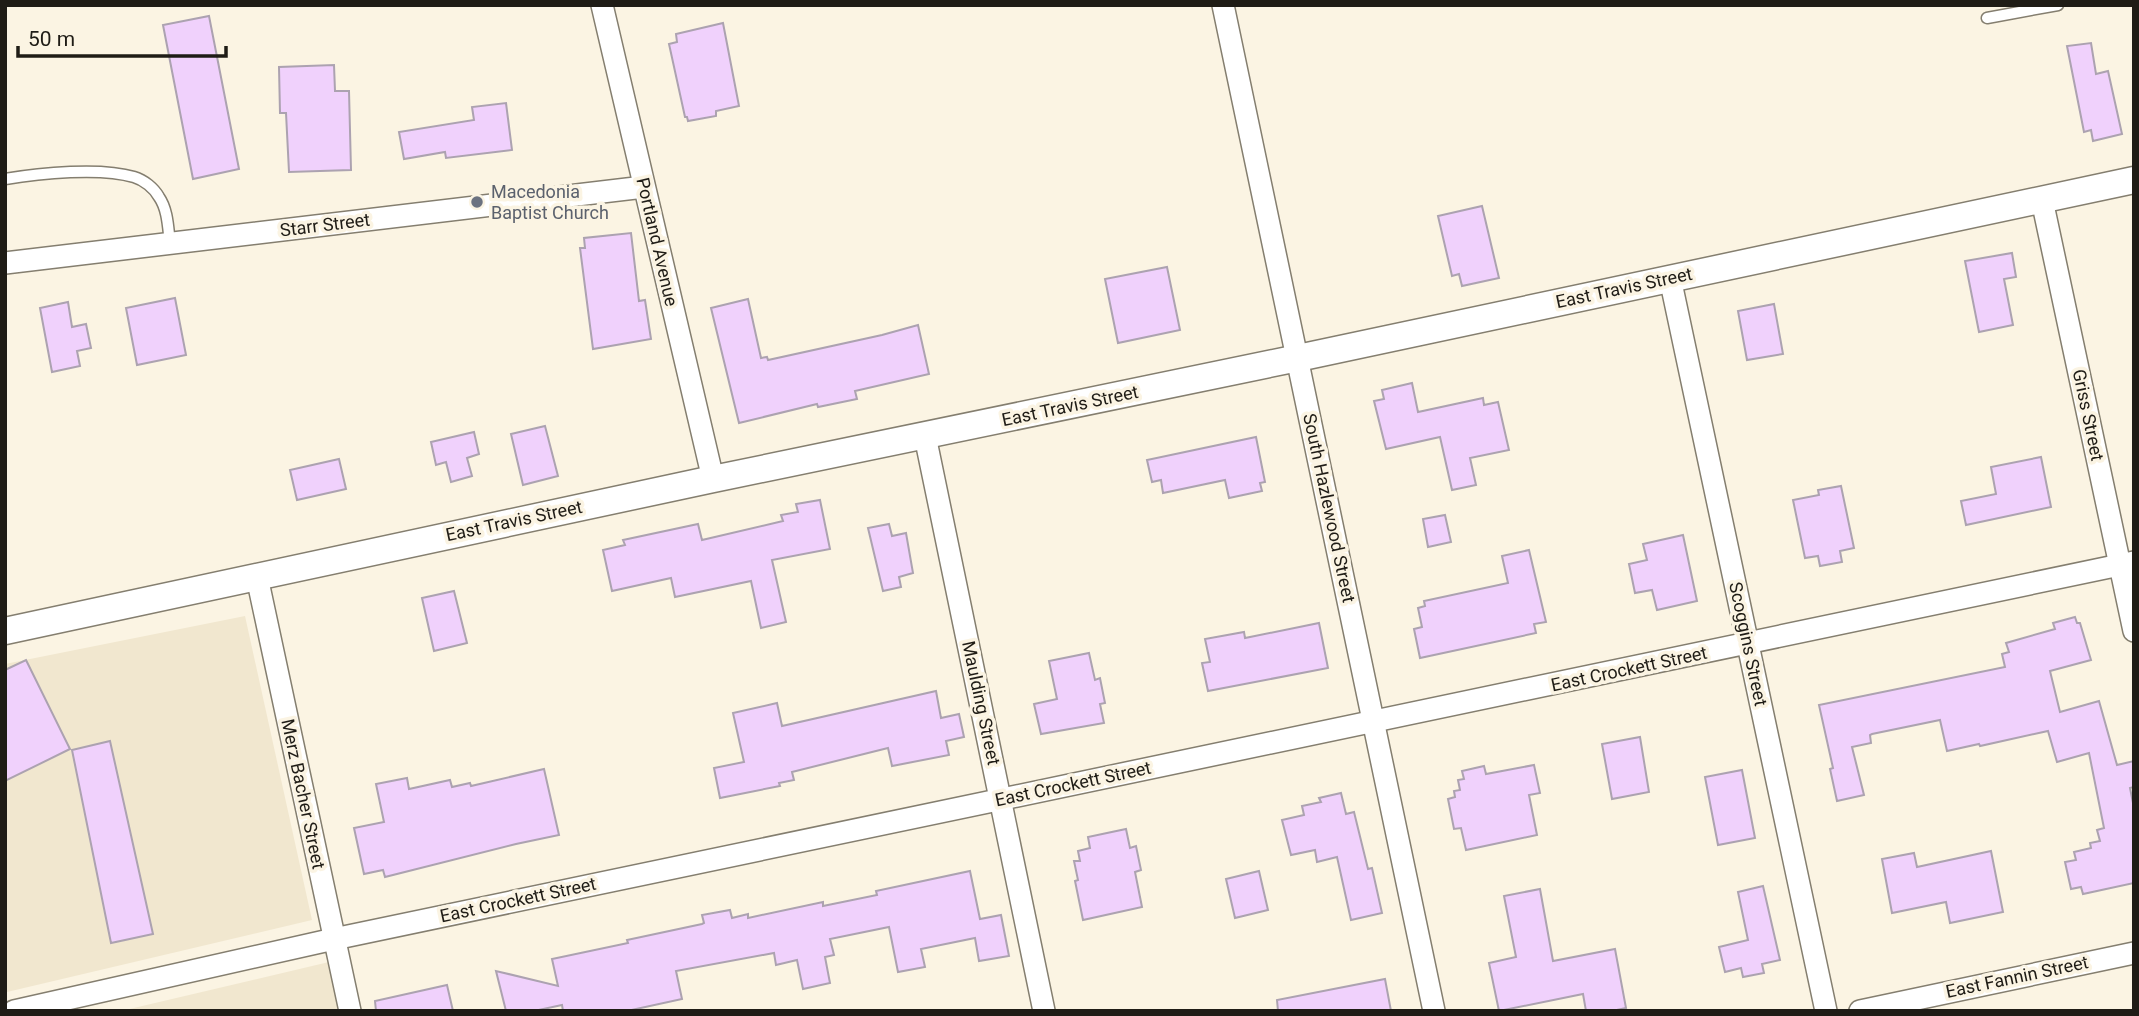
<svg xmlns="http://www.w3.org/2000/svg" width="2139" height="1016" viewBox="0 0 2139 1016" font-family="Roboto,sans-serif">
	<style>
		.built { fill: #f1e7cf }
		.building { fill: #f0d1fc; stroke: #aca2b0; stroke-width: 2 }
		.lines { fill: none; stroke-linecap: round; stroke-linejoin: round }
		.service-casing { stroke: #847e6f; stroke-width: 13 }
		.minor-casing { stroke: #847e6f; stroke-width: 24 }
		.tertiary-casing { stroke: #847e6f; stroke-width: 29 }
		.service { stroke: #fff; stroke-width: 10 }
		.minor { stroke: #fff; stroke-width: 21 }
		.tertiary { stroke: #fff; stroke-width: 26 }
		.worship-dot { fill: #6b7280; stroke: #fbf4e3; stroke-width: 2.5 }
		.labels { text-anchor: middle; stroke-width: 7; stroke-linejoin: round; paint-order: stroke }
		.worship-label { font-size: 18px; fill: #5b616d; stroke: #fbf4e3; text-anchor: start }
		.street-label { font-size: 18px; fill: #1f1c16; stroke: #fbf4e3 }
	</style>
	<rect width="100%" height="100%" fill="#fbf4e3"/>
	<g class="built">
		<polygon points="245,616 312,920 7,992 5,664"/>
		<polygon points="329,962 339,1011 121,1011"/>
	</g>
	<g class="building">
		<polygon points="209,16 239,169 193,179 163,25"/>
		<polygon points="723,23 739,106 716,111 716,116 688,121 687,117 685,117 669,44 677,42 676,34"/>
		<polygon points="2091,43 2096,74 2108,71 2122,134 2093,141 2091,130 2084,132 2067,46"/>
		<polygon points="334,65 335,91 349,91 351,170 289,172 286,113 280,113 279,67"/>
		<polygon points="506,103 512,150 446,158 445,152 404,159 399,132 474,120 472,107"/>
		<polygon points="1482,206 1499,278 1462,286 1459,274 1452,276 1438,216"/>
		<polygon points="631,233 639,301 645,300 651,339 593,349 580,248 585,248 584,238"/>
		<polygon points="2012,253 2016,277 2004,279 2013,325 1979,332 1965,261"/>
		<polygon points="1167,267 1180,330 1118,343 1105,279"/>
		<polygon points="175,298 186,355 137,365 126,308"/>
		<polygon points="748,299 761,358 767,357 768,360 882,335 918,325 929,374 855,391 857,399 818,407 817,404 739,423 711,308"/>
		<polygon points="68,302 72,327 86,324 91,348 77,351 80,366 52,372 40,308"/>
		<polygon points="1774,304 1783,354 1747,360 1738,311"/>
		<polygon points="1412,383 1418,412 1483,398 1484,405 1498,402 1509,450 1470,458 1476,485 1452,490 1440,437 1386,449 1374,401 1384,399 1382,390"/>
		<polygon points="545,426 558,476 523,485 511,434"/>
		<polygon points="474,432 479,454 467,458 472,476 451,482 446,462 436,465 431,442"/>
		<polygon points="1256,437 1265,482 1260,483 1262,491 1229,498 1225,480 1163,493 1161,480 1152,482 1147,460"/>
		<polygon points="2041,457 2051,507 1966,525 1961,501 1996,494 1991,467"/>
		<polygon points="339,459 346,489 297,500 290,470"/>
		<polygon points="1841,486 1854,548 1840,551 1842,562 1820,566 1818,556 1805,558 1793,500 1819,495 1818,490"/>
		<polygon points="820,500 830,549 772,560 786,622 761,628 751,581 675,597 671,578 612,591 603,550 625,545 623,540 698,524 702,540 783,521 781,515 798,512 796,504"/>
		<polygon points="1445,515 1451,542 1428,547 1423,519"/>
		<polygon points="889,524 892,536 906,533 913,573 899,577 901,587 883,591 868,528"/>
		<polygon points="1683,535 1697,601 1657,610 1652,590 1635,593 1629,564 1647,560 1643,544"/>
		<polygon points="1529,550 1546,622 1534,624 1536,633 1420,658 1414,629 1422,627 1418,608 1425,606 1424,601 1508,583 1502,556"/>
		<polygon points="454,591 467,643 434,651 422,598"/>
		<polygon points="2075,617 2077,623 2080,623 2091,660 2050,671 2060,712 2099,701 2117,765 2134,761 2134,787 2130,788 2134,808 2134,883 2083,894 2081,887 2071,889 2065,862 2076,860 2074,852 2091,848 2090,843 2100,841 2097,830 2104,828 2089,753 2057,762 2048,731 1980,746 1979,744 1947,751 1940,720 1872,734 1870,735 1871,743 1852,747 1864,795 1837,801 1830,769 1833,768 1819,705 2005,667 2002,654 2009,652 2006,643 2055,629 2053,623"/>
		<polygon points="1319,623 1328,668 1208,691 1202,663 1210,662 1205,639 1244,632 1245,638"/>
		<polygon points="1089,653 1095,680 1100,678 1105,703 1100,704 1104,723 1041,734 1034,704 1057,699 1049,661"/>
		<polygon points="26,660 70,749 5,781 5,670"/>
		<polygon points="936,691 941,718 959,714 964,737 946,741 949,755 892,766 888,748 792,772 794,780 779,783 780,786 720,798 714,768 744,762 733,713 777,703 782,726"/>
		<polygon points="1640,737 1649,792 1612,799 1602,744"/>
		<polygon points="110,741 153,934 111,943 72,750"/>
		<polygon points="1534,765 1540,793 1529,795 1537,835 1466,850 1461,828 1454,829 1448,799 1455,797 1454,791 1460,790 1458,780 1464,779 1462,771 1484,766 1486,774"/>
		<polygon points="544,769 559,835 516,844 385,877 383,870 364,874 354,828 384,822 376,784 407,778 409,789 450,780 452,787 470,783 471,786"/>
		<polygon points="1742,770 1755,838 1718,845 1705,777"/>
		<polygon points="1341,793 1346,814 1354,812 1368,869 1372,868 1382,913 1351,920 1337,857 1317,862 1315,850 1291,855 1282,820 1304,815 1302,806 1321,802 1319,798"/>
		<polygon points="1126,829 1130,848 1136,846 1141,870 1135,872 1142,907 1083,920 1075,881 1078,880 1074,861 1080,861 1078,851 1090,848 1088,837"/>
		<polygon points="1991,851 2003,912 1950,923 1946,902 1892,913 1882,859 1914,853 1917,867"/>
		<polygon points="970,871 980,919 1001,915 1009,956 979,961 975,938 921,949 925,967 898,972 889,927 830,939 834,955 825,957 830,983 803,989 797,960 776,965 774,953 676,971 682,999 627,1011 563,1011 562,1005 534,1011 506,1011 496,971 558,986 552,959 628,943 627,940 702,924 704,923 702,915 730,910 732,918 748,914 748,918 823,902 823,906 877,895 876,891"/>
		<polygon points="1259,871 1268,910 1235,918 1226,879"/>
		<polygon points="1763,886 1780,960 1762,964 1764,973 1743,977 1741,968 1725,972 1719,947 1748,940 1738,892"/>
		<polygon points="1540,889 1553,961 1615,949 1626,1008 1612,1011 1586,1011 1583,994 1499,1011 1489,963 1516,957 1504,896"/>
		<polygon points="1385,979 1391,1011 1278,1011 1277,1000"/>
		<polygon points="447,985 453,1011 376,1011 375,1001"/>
	</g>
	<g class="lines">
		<defs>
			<g id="service">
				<polyline points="1987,18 2058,5"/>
				<path d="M 5,179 C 40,173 101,167 134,177 C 144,180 154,188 159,197 C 168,210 168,228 170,243"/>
			</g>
			<g id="minor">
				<polyline points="602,5 713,479"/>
				<polyline points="1223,5 1434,1011"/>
				<polyline points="2042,200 2134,631"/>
				<polyline points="5,263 644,187"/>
				<polyline points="1670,278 1826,1011"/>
				<polyline points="925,436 1044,1011"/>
				<polyline points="257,577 350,1011"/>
				<polyline points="14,1011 334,939 2134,562"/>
				<polyline points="1860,1011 2134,953"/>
			</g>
			<polyline id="tertiary" points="5,631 713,479 1298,358 2134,180"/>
		</defs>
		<use href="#service" class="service-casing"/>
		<use href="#minor" class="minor-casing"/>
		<use href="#tertiary" class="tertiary-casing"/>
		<use href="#service" class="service"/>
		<use href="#minor" class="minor"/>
		<use href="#tertiary" class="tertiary"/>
	</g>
	<circle class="worship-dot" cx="477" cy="202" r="7"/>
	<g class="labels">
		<g class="worship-label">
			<text x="491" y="198">Macedonia<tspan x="491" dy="21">Baptist Church</tspan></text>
		</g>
		<g class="street-label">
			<text transform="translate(325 225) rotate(-7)" y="6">Starr Street</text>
			<text transform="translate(657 242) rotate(77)" y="6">Portland Avenue</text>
			<text transform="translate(1624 288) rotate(-12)" y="6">East Travis Street</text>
			<text transform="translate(1070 406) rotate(-12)" y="6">East Travis Street</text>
			<text transform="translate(2088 415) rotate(78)" y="6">Griss Street</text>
			<text transform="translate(1329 508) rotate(78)" y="6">South Hazlewood Street</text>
			<text transform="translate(514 521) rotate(-12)" y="6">East Travis Street</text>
			<text transform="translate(1748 644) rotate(78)" y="6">Scoggins Street</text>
			<text transform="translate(1629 669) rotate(-12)" y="6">East Crockett Street</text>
			<text transform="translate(981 703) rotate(78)" y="6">Maulding Street</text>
			<text transform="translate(1073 784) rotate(-12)" y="6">East Crockett Street</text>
			<text transform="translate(303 794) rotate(78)" y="6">Merz Bacher Street</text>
			<text transform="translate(518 900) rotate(-12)" y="6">East Crockett Street</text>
			<text transform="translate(2017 977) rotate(-12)" y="6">East Fannin Street</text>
		</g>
	</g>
	<rect width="2139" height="1016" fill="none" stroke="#1f1c16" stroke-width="14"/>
	<path d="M18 46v10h208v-10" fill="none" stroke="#1f1c16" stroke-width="3.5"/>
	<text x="28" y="46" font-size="21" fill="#1f1c16" stroke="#fbf4e3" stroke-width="5" paint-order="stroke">50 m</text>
</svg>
